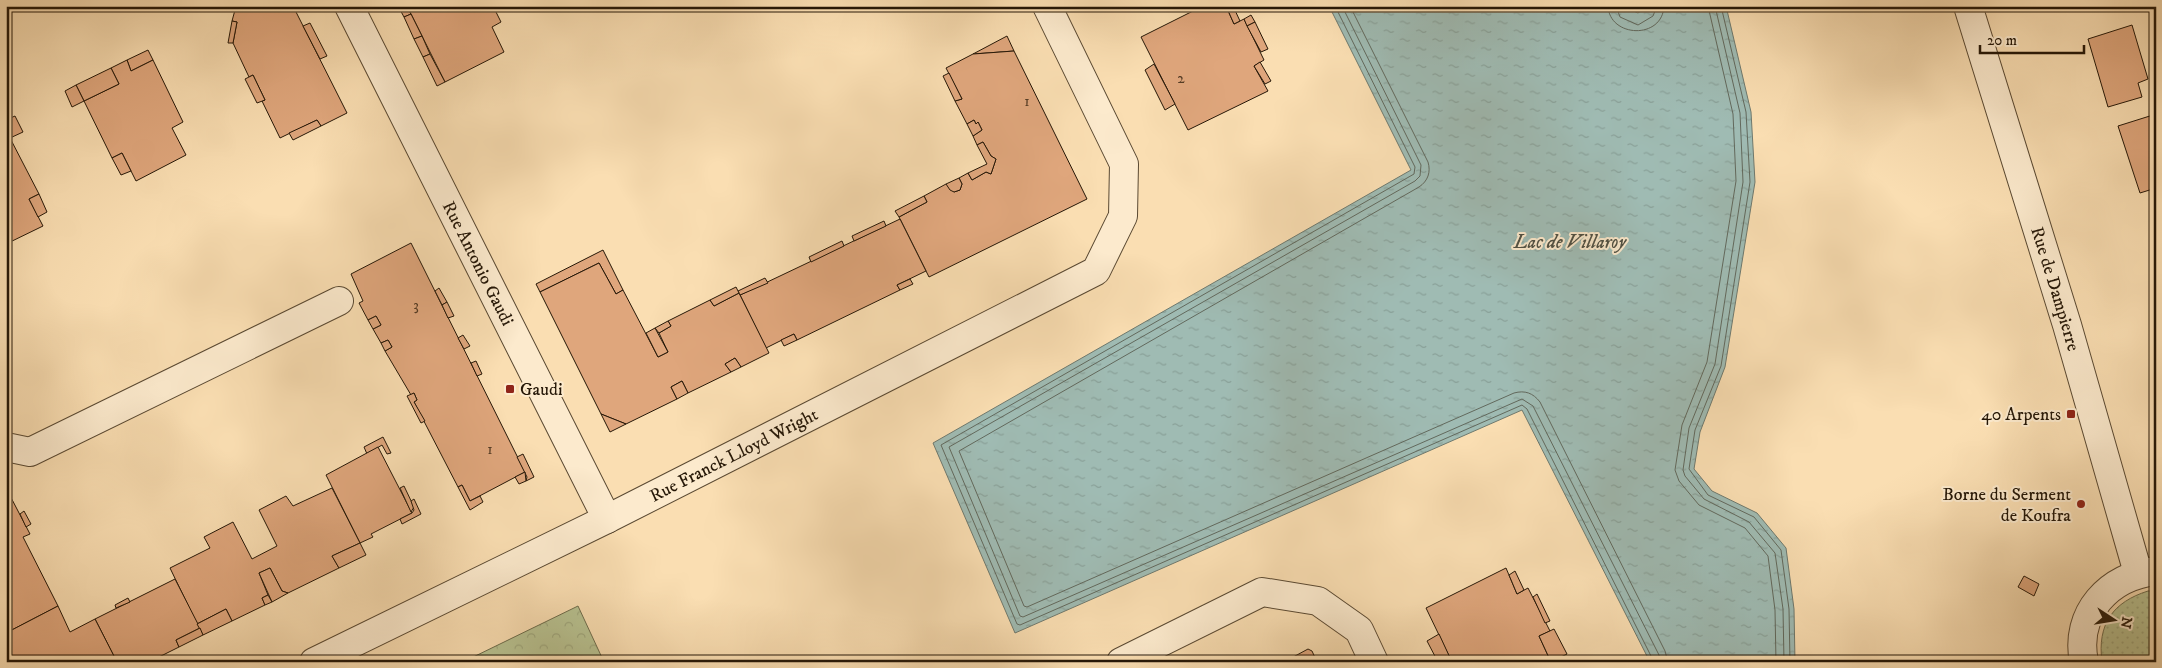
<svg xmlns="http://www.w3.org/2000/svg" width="2162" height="668" viewBox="0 0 2162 668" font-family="'IM FELL DW Pica',serif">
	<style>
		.grass { fill: url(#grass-dots); stroke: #6e6c4c }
		.park { fill: url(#park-crowns); stroke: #6e6c4c }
		.water { fill: url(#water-ripples); stroke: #6e796e }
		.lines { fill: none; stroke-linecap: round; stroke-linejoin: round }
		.shore { stroke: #62695d; stroke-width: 1 }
		.building { fill: #dfa67c; stroke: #251707 }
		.minor-casing { stroke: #5a4932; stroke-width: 30 }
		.minor { stroke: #fceacd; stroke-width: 28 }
		.poi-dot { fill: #8f2418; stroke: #fceacd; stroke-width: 2 }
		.labels { text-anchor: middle; stroke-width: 4; stroke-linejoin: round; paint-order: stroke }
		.number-label { font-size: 15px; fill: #543b24 }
		.street-label { font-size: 18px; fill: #251707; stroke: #fceacd }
		.poi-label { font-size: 18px; fill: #251707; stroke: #fceacd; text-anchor: end }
		.water-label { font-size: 19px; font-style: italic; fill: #505043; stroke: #fceacd }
	</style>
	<defs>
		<pattern id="grass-dots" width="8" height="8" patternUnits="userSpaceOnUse" patternTransform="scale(1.25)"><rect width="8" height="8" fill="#b8c291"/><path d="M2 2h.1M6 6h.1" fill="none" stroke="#9ea67c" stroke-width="1.8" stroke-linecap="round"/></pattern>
		<pattern id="park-crowns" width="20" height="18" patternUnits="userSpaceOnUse" patternTransform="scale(1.25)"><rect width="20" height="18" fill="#b8c291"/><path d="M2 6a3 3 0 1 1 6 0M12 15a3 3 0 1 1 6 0" fill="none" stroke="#9ea67c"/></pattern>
		<pattern id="water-ripples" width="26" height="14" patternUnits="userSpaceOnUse" patternTransform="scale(1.25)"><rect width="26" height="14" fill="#9fbbb3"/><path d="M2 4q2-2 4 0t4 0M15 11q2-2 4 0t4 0" fill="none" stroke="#89a098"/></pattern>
	</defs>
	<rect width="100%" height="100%" fill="#fadeb2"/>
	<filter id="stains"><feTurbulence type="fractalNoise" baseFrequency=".004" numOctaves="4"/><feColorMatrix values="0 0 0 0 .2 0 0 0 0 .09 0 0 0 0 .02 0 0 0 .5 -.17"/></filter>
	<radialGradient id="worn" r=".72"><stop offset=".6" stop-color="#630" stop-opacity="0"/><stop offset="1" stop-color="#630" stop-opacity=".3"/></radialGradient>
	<path class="grass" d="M 2148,591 L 2156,591 L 2156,662 L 2102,662 C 2097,624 2113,602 2148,591 Z"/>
	<polygon class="park" points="578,606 604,662 463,662"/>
	<polygon class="water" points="1329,6 1622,6 1638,13 1648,6 1726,6 1751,112 1755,182 1725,367 1700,432 1694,469 1712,491 1757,513 1786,548 1794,609 1795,662 1650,662 1522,410 1015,633 933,443 1411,170"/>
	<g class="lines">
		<g class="shore">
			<polyline points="1335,6 1415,167 1414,174 941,445 1017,624 1020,625 1522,405 1527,409 1654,662"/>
			<polyline points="1342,6 1421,165 1420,176 1415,181 949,447 1020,616 1023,617 1522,399 1533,406 1659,655 1660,662"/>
			<path d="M 1350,6 L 1428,162 C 1431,172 1428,181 1419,187 L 959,451 L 1024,606 L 1027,607 L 1514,393 C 1525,390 1533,393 1540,402 L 1665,651 L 1668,662"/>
			<path d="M 1608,6 C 1609,38 1663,40 1664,6"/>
			<polyline points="1616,6 1620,17 1638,25 1653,16 1657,6"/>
			<polyline points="1708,6 1733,114 1736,181 1707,362 1682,425 1675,470 1679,481 1699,505 1745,528 1768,556 1775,610 1776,662"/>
			<polyline points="1715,6 1740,113 1743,182 1715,364 1689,428 1683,470 1685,476 1704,499 1749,522 1775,553 1783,609 1784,662"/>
			<polyline points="1721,6 1746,112 1750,182 1721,366 1695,430 1689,469 1708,495 1754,517 1781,550 1789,609 1790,662"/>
		</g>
	</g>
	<g class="building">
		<polygon points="233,6 293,6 347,113 321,126 317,120 280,138 262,101 265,100 253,75 249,77 233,43 237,22 232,21 235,10"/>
		<polygon points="398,6 407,6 411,14 404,17"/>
		<polygon points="407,6 493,6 501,22 492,27 504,52 445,82"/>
		<polygon points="1203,6 1226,6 1234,24 1244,19 1264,60 1254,66 1268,91 1188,130 1141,37"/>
		<polygon points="1226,6 1233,6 1240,21 1234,24"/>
		<polygon points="411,14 422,36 414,39 404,17"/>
		<polygon points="1251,15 1255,22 1247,26 1244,19"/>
		<polygon points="232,21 237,22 233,43 228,43"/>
		<polygon points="1255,22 1268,49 1261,52 1247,26"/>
		<polygon points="310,23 327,56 320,59 303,26"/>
		<polygon points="2132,25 2148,79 2138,83 2142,97 2108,107 2088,39"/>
		<polygon points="422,36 430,54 423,57 414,39"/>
		<polygon points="1007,36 1014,51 973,54"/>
		<polygon points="148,50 153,60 131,71 127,60"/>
		<polygon points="1014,51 1087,199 929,277 899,217 927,202 924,196 946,184 954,192 960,190 962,184 959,178 968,173 972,180 986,172 991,174 996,159 991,156 983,142 977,145 973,136 982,130 978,122 976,124 974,120 967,124 955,101 962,99 946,68 973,54"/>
		<polygon points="430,54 445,82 437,86 423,57"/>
		<polygon points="127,60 131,71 153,60 183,122 172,128 186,155 136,181 122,153 112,158 84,101 119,84 111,68"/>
		<polygon points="1260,62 1271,81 1265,84 1254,66"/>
		<polygon points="1154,64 1175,104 1165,110 1145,70"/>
		<polygon points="111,68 119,84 84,101 76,85"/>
		<polygon points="949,73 962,99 955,101 943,76"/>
		<polygon points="253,75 265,100 257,103 245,79"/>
		<polygon points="76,85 84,101 72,107 65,91"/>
		<polygon points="2153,115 2156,125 2156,188 2140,193 2118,126"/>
		<polygon points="15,116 23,132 10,138 6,128 6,120"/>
		<polygon points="317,120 321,126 293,140 289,133"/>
		<polygon points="974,120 976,124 978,122 982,130 973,136 967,124"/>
		<polygon points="6,128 10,138 6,140"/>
		<polygon points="10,138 39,194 29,199 43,226 6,244 6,140"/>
		<polygon points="983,142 991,156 996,159 991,174 986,172 972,180 968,173 987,164 977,145"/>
		<polygon points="122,153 131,171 121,175 112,158"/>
		<polygon points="959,178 962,184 960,190 954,192 950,190 946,184"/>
		<polygon points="39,194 47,212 38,217 29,199"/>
		<polygon points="924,196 927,202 899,217 895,211"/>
		<polygon points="900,219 926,271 897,285 900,290 797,340 794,334 766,348 740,295"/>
		<polygon points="884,221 886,226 854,241 852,236"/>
		<polygon points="842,241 844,246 811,262 809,257"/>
		<polygon points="411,243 525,472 470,501 462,485 458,487 414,402 417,400 414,393 411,395 385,351 392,347 388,340 381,343 373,329 381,325 376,316 368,320 359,303 363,301 351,274"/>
		<polygon points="603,250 623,290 616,294 599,263 540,292 536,284"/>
		<polygon points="599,263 616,294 623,290 658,357 668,352 659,333 671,326 668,321 710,300 714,306 739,293 769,353 741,367 735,358 725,364 731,372 688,393 682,381 671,387 677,399 626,424 601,414 540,292"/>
		<polygon points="765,278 768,283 740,295 738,291"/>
		<polygon points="910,279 913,284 900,290 897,285"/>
		<polygon points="736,287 739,293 714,306 710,300"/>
		<polygon points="439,288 447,302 442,305 435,291"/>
		<polygon points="447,302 454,316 448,318 442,305"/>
		<polygon points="376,316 381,325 373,329 368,320"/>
		<polygon points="668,321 671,326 659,333 655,328"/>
		<polygon points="655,328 668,352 658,357 646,333"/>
		<polygon points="794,334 797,340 784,346 781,340"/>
		<polygon points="463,335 470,346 464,349 458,338"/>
		<polygon points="388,340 392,347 385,351 381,343"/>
		<polygon points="735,358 741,367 731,372 725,364"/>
		<polygon points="476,361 482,374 477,376 471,363"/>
		<polygon points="682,381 688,393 677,399 671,387"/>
		<polygon points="414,393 417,400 414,402 425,421 421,423 407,396"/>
		<polygon points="601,414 626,424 610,432"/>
		<polygon points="383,437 391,453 387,454 382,445 367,454 364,447"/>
		<polygon points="378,447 412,513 371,534 373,537 360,543 326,475"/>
		<polygon points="523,454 534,477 526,481 527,477 517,457"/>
		<polygon points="525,472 526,481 519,484 515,477"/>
		<polygon points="462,485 470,501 480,496 483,502 470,510 458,487"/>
		<polygon points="404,486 414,507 411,512 400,488"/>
		<polygon points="6,488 30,534 23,537 58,606 6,633"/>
		<polygon points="332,488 360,543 332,556 339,568 288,593 282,591 270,568 259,573 268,595 262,598 265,605 232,621 226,609 197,624 170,568 210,548 204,537 233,522 252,559 277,546 259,510 286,496 293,506"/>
		<polygon points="414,499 421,514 402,524 400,519 412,513 414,510 411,501"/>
		<polygon points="24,511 31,524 26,527 20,514"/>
		<polygon points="360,543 366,555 339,568 332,556"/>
		<polygon points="270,568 282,591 288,593 272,602 259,573"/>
		<polygon points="1506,568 1517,594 1528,588 1550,631 1539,636 1551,662 1452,662 1426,608"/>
		<polygon points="1515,571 1524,590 1517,594 1509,575"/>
		<polygon points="2024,576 2039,584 2034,596 2018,587"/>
		<polygon points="175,579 200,628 176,640 179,647 149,662 117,662 95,619"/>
		<polygon points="1537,594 1550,621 1545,623 1533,597"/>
		<polygon points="268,595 272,602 265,605 262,598"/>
		<polygon points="128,598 130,602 116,608 115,605"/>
		<polygon points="58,606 70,632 95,619 117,662 15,662 6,643 6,633"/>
		<polygon points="226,609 232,621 203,635 197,624"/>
		<polygon points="200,628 203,635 179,647 176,640"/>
		<polygon points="1554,629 1567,654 1551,662 1539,636"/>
		<polygon points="1439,634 1452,662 1438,662 1427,641"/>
		<polygon points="1308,649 1312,651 1317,662 1284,662"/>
	</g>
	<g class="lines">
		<defs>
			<g id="minor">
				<path id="s1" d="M 349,6 L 607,519"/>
				<path id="s2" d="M 1968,6 L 2067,325 L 2138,573"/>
				<polyline points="6,447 30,452 339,301"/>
				<path id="s3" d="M 314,662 L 607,519 L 1096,271 L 1123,216 L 1124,164 L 1047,6"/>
				<polyline points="1121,662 1262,592 1318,601 1359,630 1374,662"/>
				<path d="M 2084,662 C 2074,613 2109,576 2156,571"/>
			</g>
		</defs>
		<use href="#minor" class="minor-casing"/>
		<use href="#minor" class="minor"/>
	</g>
	<g class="poi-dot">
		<rect x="505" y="384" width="10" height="10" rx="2.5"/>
		<rect x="2066" y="409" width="10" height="10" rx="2.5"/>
		<circle cx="2081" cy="504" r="5"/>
	</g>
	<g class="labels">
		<g class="number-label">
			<text x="1181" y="83">2</text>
			<text x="1027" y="106">1</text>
			<text x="416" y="310">3</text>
			<text x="490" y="454">1</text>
		</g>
		<g class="street-label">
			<text dy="6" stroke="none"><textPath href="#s1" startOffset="288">Rue Antonio Gaudi</textPath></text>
			<text dy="6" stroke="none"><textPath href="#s2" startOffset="296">Rue de Dampierre</textPath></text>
			<text dy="6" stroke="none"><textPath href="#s3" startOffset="468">Rue Franck Lloyd Wright</textPath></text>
		</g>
		<g class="poi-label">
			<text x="520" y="395" text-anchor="start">Gaudi</text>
			<text x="2061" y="420">40 Arpents</text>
			<text x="2071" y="500">Borne du Serment<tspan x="2071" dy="21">de Koufra</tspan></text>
		</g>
		<g class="water-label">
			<text x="1570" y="248">Lac de Villaroy</text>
		</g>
	</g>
	<rect width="2162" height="668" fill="none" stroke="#fadeb2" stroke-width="25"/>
	<rect x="8" y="8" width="2147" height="653" fill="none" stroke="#251707" stroke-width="2.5"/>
	<rect x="12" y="12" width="2137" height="643" fill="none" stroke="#251707"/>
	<g transform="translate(2114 620) rotate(102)" stroke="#fceacd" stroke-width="4" paint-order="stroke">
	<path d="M0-4L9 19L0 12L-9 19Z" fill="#251707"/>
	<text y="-8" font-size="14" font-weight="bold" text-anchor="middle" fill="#251707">N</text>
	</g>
	<path d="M1980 45v8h104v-8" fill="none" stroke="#251707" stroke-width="2.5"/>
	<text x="1987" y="45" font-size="15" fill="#251707" stroke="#fceacd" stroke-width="4" paint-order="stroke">20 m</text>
	<rect width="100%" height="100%" filter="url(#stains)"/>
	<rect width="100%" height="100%" fill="url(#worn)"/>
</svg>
